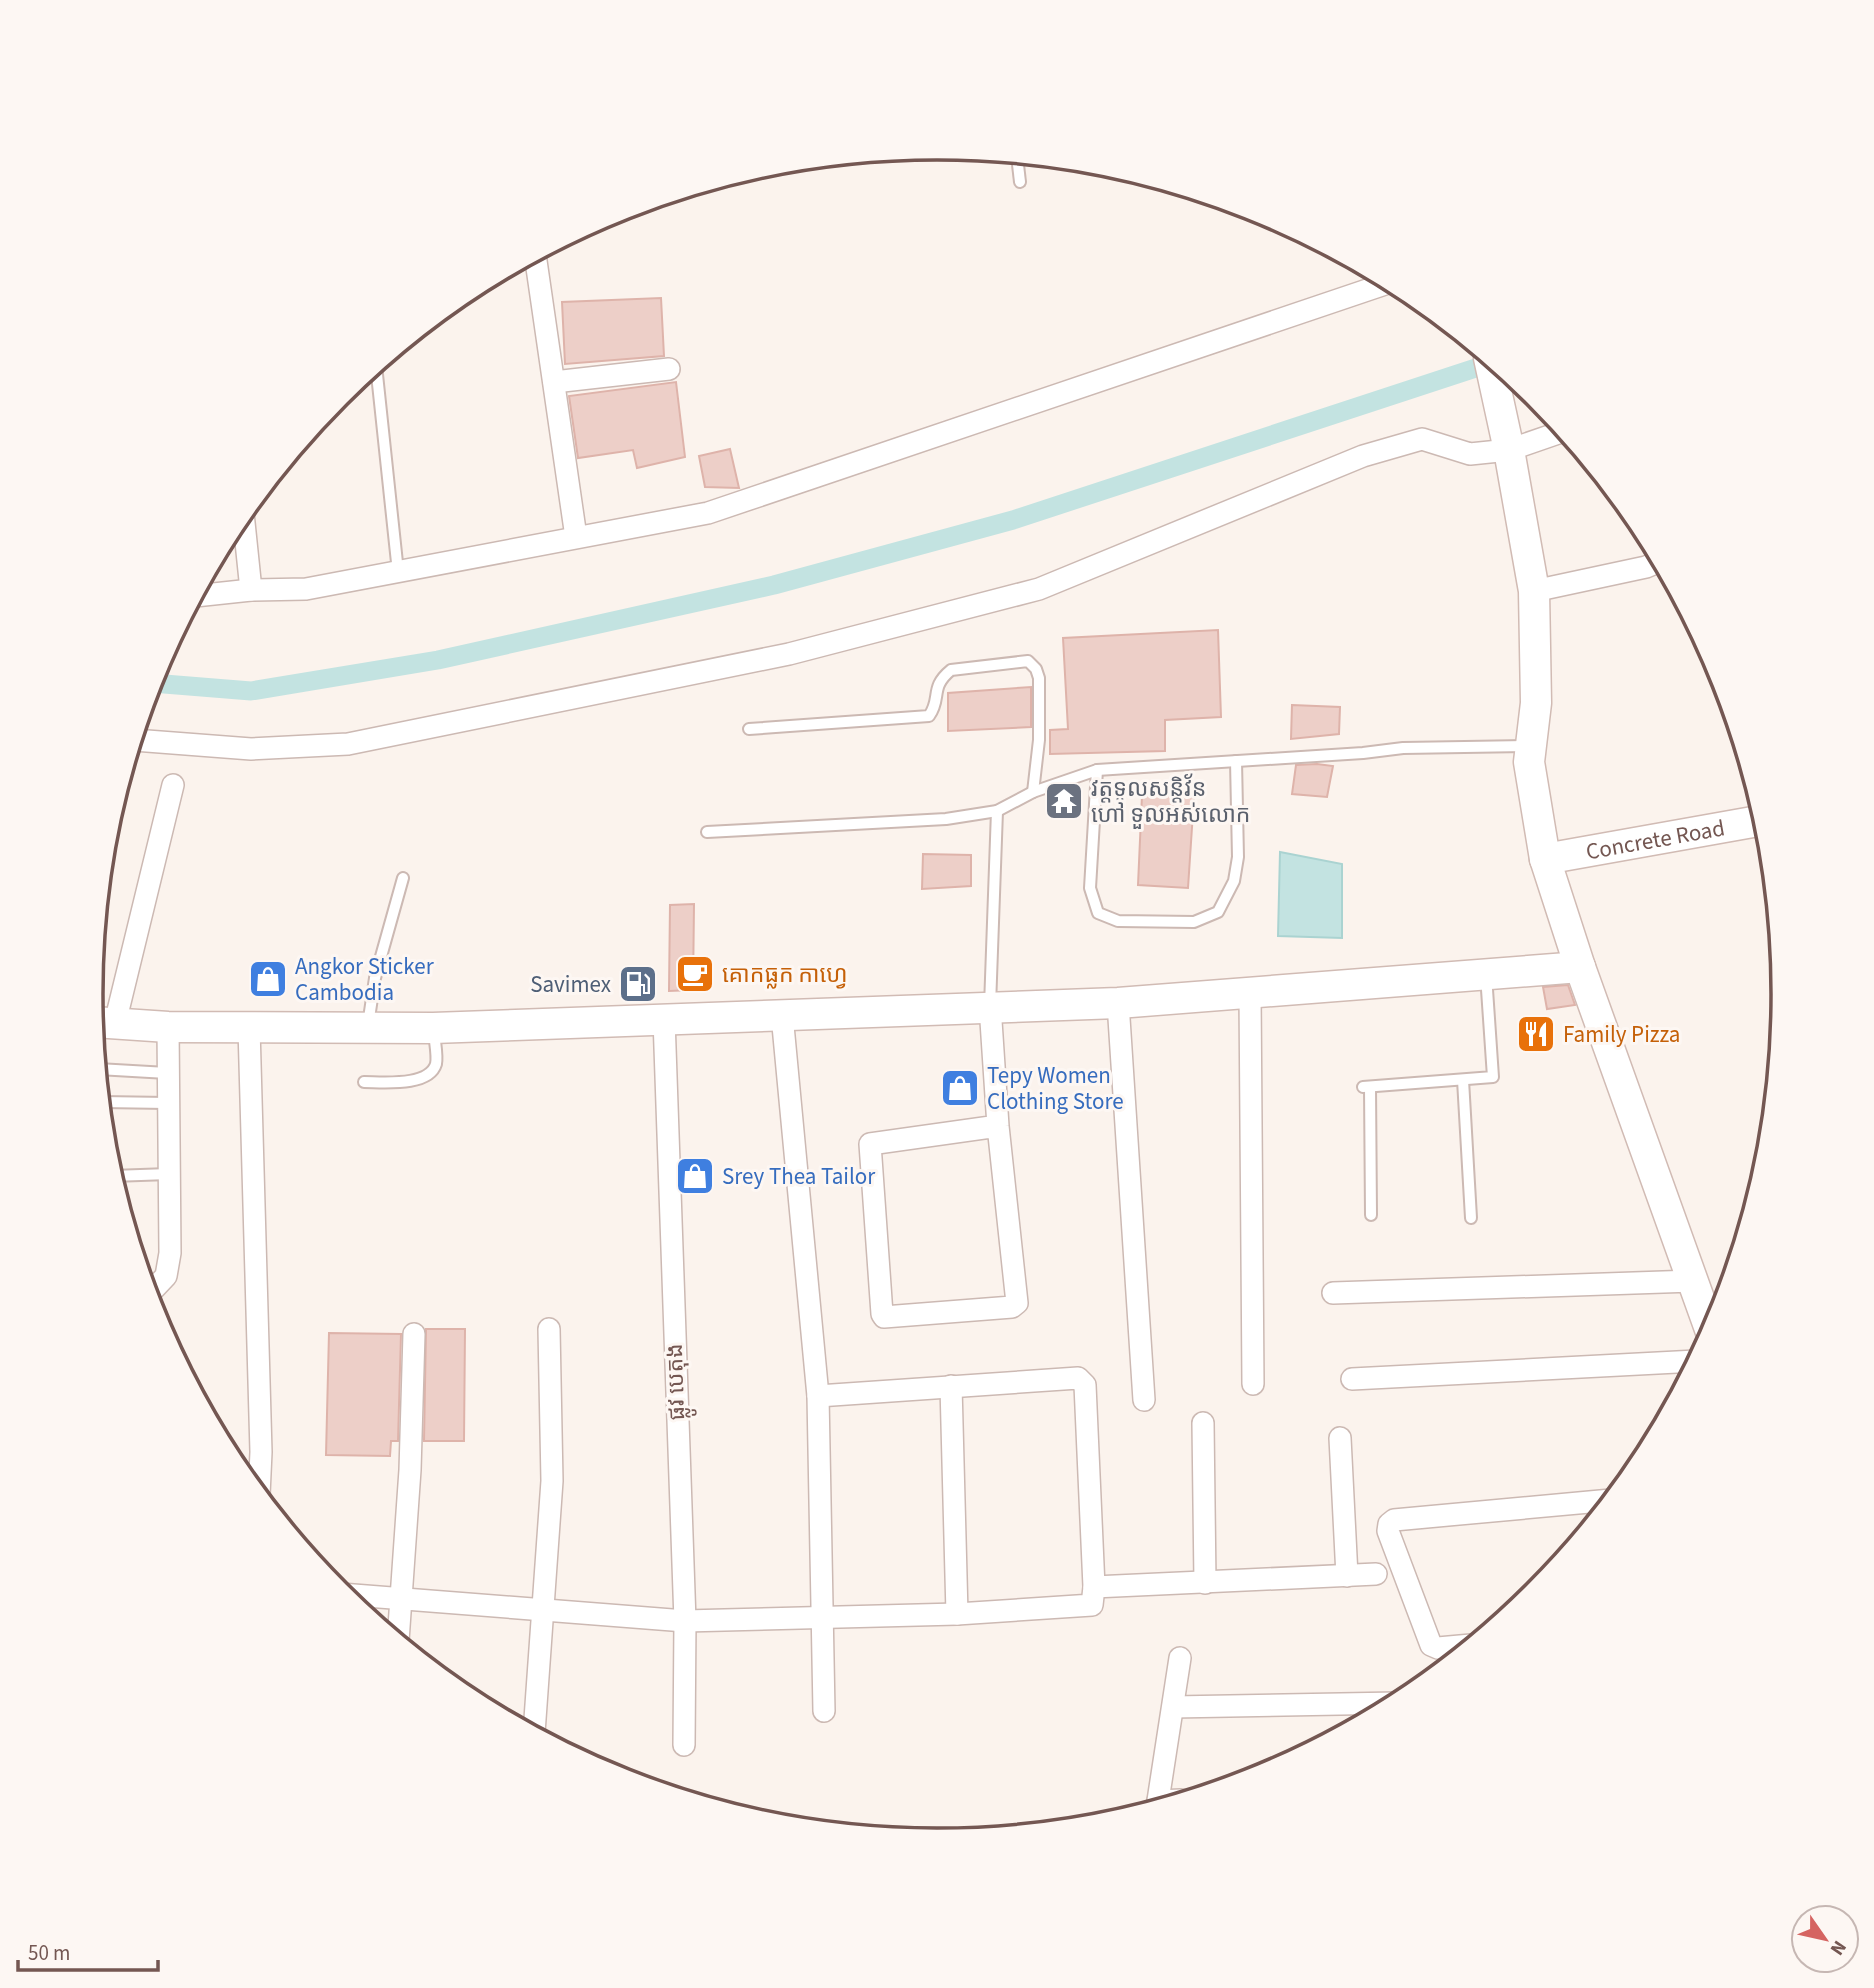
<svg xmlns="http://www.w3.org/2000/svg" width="1874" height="1988" viewBox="0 0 1874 1988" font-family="'Source Sans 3','Noto Sans Khmer',sans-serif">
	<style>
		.water { fill: #c3e3e1; stroke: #aad3d1; stroke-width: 2 }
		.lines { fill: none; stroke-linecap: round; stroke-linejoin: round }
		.canal { stroke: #c3e3e1; stroke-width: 19 }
		.building { fill: #edcfc8; stroke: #deb3aa; stroke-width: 2 }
		.lane-casing { stroke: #ccb9b3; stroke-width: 14 }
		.street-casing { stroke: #ccb9b3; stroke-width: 24 }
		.secondary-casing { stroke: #d1bbb4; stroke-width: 33 }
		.lane { stroke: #fff; stroke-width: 10 }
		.street { stroke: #fff; stroke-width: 21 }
		.secondary { stroke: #fff; stroke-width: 30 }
		.labels { text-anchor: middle; stroke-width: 6; stroke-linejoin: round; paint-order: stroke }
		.worship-label { font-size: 23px; fill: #5b616d; stroke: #fdf7f3; text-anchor: start }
		.street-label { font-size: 23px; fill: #745752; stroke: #fdf7f3 }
		.shop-label { font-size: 23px; fill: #366cbe; stroke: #fdf7f3; text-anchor: start }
		.food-label { font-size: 23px; fill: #c56008; stroke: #fdf7f3; text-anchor: start }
		.service-label { font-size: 23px; fill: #4e5e75; stroke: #fdf7f3; text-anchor: end }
		.rim { fill: none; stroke: #745752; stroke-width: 3.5 }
	</style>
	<rect width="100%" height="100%" fill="#fbf3ed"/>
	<polygon class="water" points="1280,852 1342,864 1342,938 1278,936"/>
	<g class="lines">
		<polyline class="canal" points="152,683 251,691 438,660 774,585 1013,520 1494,362"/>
	</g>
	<g class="building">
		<polygon points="661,298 664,356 565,364 562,302"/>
		<polygon points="676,382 685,457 637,468 633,450 578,458 569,396"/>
		<polygon points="730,449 739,488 705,487 699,456"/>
		<polygon points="1218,630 1221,717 1165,720 1165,751 1050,754 1050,730 1068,729 1063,638"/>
		<polygon points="1031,687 1031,727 948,731 948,693"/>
		<polygon points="1292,705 1340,707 1339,734 1291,739"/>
		<polygon points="1317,764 1333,766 1327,797 1292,794 1296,765"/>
		<polygon points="1142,795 1194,797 1188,888 1138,885"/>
		<polygon points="923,854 971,855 971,886 922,889"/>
		<polygon points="694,904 693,990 669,991 670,905"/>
		<polygon points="1568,985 1575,1005 1547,1009 1543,987"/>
		<polygon points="426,1329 465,1329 464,1441 424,1441"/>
		<polygon points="329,1333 401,1334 398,1441 391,1441 390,1456 326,1455"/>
	</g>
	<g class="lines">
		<defs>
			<g id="lane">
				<polyline points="1017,156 1020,182"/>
				<polyline points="376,365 398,572"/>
				<path d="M 749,729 L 929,716 C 942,698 929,688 951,670 L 1028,661 L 1036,669 L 1039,678 L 1039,740 L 1033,792"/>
				<polyline points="1097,770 1090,888 1098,913 1118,921 1194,922 1218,912 1234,881 1238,857 1236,761"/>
				<polyline points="707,832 946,819 997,811 1033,792 1097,770 1363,753 1403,748 1527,746"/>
				<polyline points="990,1006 997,811"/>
				<polyline points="368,1025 375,978 403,878"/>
				<polyline points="98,1069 167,1073"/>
				<polyline points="1463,1080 1471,1218"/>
				<path d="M 364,1082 C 383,1082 429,1087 436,1064 C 438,1055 434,1039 434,1030"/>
				<polyline points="1363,1087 1493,1077 1486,975"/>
				<polyline points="1370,1087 1371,1215"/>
				<polyline points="102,1102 167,1103"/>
				<polyline points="112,1176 169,1174"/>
			</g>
			<g id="street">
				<polyline points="535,254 576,537"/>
				<polyline points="554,382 669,369"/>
				<polyline points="243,513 251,590"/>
				<polyline points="1534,591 1646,567 1660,561"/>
				<polyline points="195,596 251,590 306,589 708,513 1391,282"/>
				<polyline points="134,740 251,749 348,744 789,654 1039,589 1363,456 1422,439 1470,454 1509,450 1564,431"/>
				<polyline points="1250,993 1253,1384"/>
				<polyline points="1118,1003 1144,1400"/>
				<polyline points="990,1006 998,1126 1017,1303 1012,1307 884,1317 882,1314 870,1144 998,1126"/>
				<polyline points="782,1015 818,1396 824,1711"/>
				<polyline points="664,1019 685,1621 684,1745"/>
				<polyline points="115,1023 173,785"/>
				<polyline points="249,1028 261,1452 259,1495"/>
				<polyline points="1333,1293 1693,1281"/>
				<polyline points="148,1295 166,1276 170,1253 168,1027"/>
				<polyline points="1352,1379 1696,1361"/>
				<polyline points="951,1386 957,1614"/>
				<polyline points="1203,1423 1205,1583"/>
				<polyline points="1340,1438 1347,1576"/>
				<polyline points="1094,1587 1376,1574"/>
				<polyline points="341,1594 685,1621 957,1614 1092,1605 1094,1587 1085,1385 1078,1378 818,1396"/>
				<polyline points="398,1641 410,1470 414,1334"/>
				<polyline points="1471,1645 1438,1648 1431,1645 1388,1531 1389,1524 1394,1520 1611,1500"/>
				<polyline points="1173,1707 1397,1703"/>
				<polyline points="534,1733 552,1481 549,1329"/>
				<polyline points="1158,1801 1181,1800"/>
				<polyline points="1157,1807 1180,1658"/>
			</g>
			<g id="secondary">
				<polyline points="1489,358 1509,450 1534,591 1536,703 1529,762 1545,859 1580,967 1711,1332"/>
				<path id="s1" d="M 1545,859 L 1764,820"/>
				<polyline points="94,1022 168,1027 433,1028 1118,1003 1580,967"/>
			</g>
		</defs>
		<use href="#lane" class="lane-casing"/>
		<use href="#street" class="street-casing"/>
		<use href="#secondary" class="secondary-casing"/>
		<use href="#lane" class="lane"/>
		<use href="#street" class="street"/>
		<use href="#secondary" class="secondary"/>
	</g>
	<defs>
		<symbol id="temple-square" viewBox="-11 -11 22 22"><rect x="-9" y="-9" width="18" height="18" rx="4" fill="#6b7280" stroke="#fdf7f3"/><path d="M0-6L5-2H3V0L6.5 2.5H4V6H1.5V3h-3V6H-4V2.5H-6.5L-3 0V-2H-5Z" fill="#fff"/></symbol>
		<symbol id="cafe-square" viewBox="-11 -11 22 22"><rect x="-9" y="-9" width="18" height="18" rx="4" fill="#e8710a" stroke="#fdf7f3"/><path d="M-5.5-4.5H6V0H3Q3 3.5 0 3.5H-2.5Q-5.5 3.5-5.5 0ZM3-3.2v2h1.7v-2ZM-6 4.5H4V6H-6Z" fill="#fff"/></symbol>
		<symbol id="shop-square" viewBox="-11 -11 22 22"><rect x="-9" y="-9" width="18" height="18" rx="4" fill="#3f7fe0" stroke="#fdf7f3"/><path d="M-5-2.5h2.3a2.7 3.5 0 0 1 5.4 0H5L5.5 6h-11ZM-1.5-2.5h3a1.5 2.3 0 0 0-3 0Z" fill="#fff"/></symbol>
		<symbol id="fuel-square" viewBox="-11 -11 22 22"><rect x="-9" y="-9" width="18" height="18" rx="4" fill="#5c6f8a" stroke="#fdf7f3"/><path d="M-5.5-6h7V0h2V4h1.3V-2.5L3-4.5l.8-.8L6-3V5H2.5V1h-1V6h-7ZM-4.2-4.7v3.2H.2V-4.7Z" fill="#fff"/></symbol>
		<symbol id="restaurant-square" viewBox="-11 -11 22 22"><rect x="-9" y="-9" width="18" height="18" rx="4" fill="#e8710a" stroke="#fdf7f3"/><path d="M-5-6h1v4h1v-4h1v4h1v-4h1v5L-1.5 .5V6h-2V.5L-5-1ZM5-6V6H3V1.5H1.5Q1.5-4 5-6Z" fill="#fff"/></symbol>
	</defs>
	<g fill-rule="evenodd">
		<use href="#temple-square" x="1042" y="779" width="44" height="44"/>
		<use href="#cafe-square" x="673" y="952" width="44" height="44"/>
		<use href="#shop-square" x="246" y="957" width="44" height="44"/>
		<use href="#fuel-square" x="616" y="962" width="44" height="44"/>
		<use href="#restaurant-square" x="1514" y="1012" width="44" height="44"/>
		<use href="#shop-square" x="938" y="1066" width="44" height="44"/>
		<use href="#shop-square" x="673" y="1154" width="44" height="44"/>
	</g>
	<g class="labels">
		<g class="worship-label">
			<text x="1091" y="796">វត្តទូលសន្តិវ័ន<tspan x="1091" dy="26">ហៅ ទួលអស់លោក</tspan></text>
		</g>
		<g class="street-label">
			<text dy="8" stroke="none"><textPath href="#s1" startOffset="112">Concrete Road</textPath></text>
			<text transform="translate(675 1382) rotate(-92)" y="8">ផ្លូវ បេតុង</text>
		</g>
		<g class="shop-label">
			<text x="295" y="974">Angkor Sticker<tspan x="295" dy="26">Cambodia</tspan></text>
			<text x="987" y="1083">Tepy Women<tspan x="987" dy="26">Clothing Store</tspan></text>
			<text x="722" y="1184">Srey Thea Tailor</text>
		</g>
		<g class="food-label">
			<text x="722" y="982">គោកធ្លក កាហ្វេ</text>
			<text x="1563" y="1042">Family Pizza</text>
		</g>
		<g class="service-label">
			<text x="611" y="992">Savimex</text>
		</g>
	</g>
	<path d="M0 0H1874V1988H0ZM103 994a834 834 0 1 1 1668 0a834 834 0 1 1-1668 0Z" fill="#fdf7f3" fill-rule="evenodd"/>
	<path class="rim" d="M103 994a834 834 0 1 1 1668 0a834 834 0 1 1-1668 0Z"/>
	<g transform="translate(1825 1939) rotate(124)"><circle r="33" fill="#fdf7f3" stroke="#c6b7b3" stroke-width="2"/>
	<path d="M0-5L12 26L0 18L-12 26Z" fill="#d56461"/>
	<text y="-10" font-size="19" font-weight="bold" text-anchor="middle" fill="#745752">N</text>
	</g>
	<path d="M18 1960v10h140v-10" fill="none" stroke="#745752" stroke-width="3.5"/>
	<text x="28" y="1960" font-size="21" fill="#745752" stroke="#fdf7f3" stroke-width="5" paint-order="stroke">50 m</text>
</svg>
